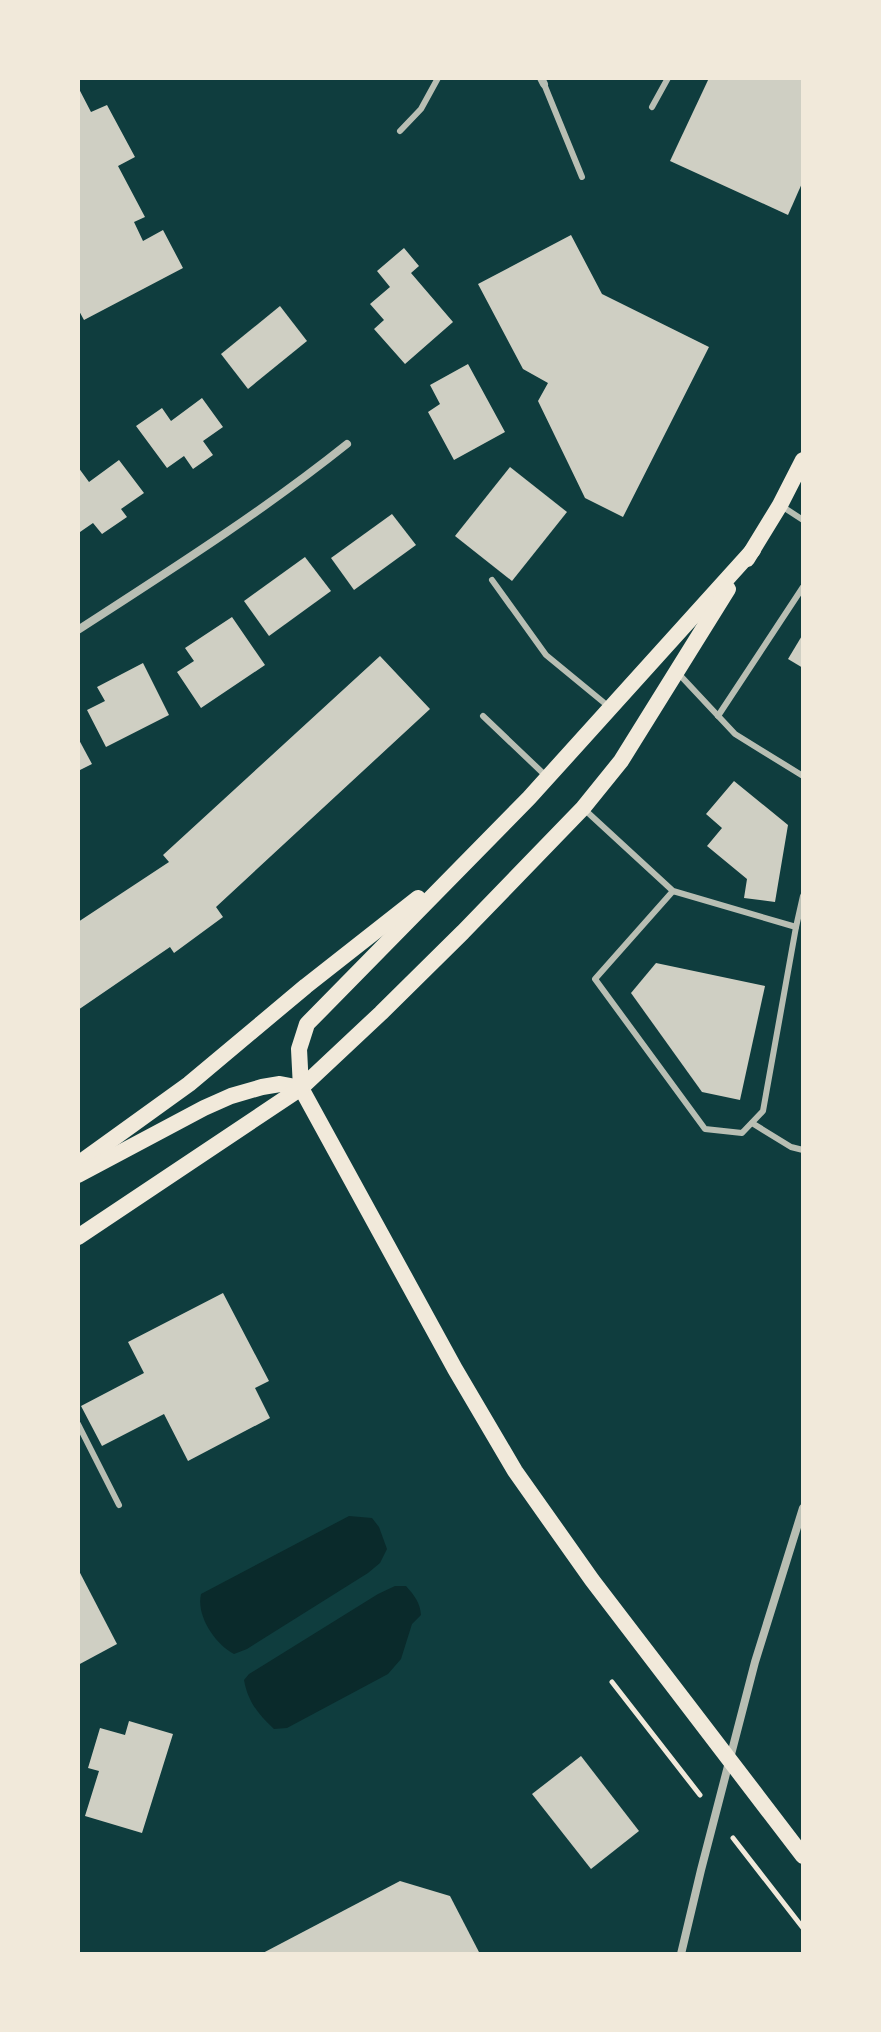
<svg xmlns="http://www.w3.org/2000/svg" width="881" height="2032" viewBox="0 0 881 2032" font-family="Spectral,serif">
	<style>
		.water { fill: #0a2a2b }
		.building { fill: #cfcfc3 }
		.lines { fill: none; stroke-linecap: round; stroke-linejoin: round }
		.path { stroke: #f1e9da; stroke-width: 5 }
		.service { stroke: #b8beb3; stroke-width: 6 }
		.minor { stroke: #b8beb3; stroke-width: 8 }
		.secondary { stroke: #f1e9da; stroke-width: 16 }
	</style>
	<rect width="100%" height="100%" fill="#0f3d3e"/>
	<g class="water">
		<path d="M 349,1516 L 372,1518 L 379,1527 L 387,1549 L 380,1563 L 368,1573 L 247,1649 L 234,1654 C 215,1644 196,1616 201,1594 Z"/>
		<path d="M 395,1586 L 406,1586 C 415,1596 420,1603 421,1615 L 412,1624 L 401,1659 L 388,1674 L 287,1728 L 274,1729 C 258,1714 248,1702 244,1680 L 249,1674 L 378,1594 Z"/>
	</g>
	<g class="building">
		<polygon points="709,78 803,78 803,181 788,215 670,161"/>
		<polygon points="78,87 91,112 107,105 135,157 118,166 145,217 134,222 143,241 163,230 183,268 84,320 78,309"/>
		<polygon points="571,235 602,294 709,347 623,517 585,498 538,401 548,383 523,369 478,284"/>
		<polygon points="404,248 419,266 411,273 453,322 405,364 374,329 384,320 370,304 390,287 377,271"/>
		<polygon points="280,306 307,341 248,389 221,354"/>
		<polygon points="468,364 505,432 454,460 428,412 440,404 430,385"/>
		<polygon points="202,398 223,427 203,441 213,455 193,469 184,456 167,468 136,426 162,408 171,421"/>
		<polygon points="119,460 144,493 121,509 127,517 102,534 93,523 80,532 78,529 78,467 89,482"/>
		<polygon points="510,467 567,512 512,581 455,536"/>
		<polygon points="392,514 416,545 354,590 331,558"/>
		<polygon points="305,557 331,591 269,636 244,601"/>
		<polygon points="232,617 265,665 201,708 177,672 194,661 185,648"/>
		<polygon points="803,634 803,668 788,659"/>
		<polygon points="380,656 430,709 216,907 223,917 174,953 170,947 78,1010 78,922 169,862 163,855"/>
		<polygon points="143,663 169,715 106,747 87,710 105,701 97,687"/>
		<polygon points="78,738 92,764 78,771"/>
		<polygon points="734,781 788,825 775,902 744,898 747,879 707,846 722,828 706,814"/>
		<polygon points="656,963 765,986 740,1100 702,1092 631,993"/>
		<polygon points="223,1293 269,1381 255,1388 270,1418 188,1461 164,1414 102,1446 81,1406 144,1373 128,1342"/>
		<polygon points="78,1569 117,1644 78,1665"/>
		<polygon points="129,1721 173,1734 142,1833 85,1816 99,1771 88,1768 100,1728 125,1735"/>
		<polygon points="581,1756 639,1831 591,1869 532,1794"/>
		<polygon points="400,1881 450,1896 480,1954 261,1954"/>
	</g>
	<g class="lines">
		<g class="path">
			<polyline points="612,1682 700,1795"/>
			<polyline points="733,1838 803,1928"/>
		</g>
		<g class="service">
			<polyline points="544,84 582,177"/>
			<polyline points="652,107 668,78"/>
			<polyline points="400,131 421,109 438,78"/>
			<polyline points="780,505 803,520"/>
			<polyline points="492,580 546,655 608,706"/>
			<polyline points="677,672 735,734 803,776"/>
			<polyline points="483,716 547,777"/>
			<polyline points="718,716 803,587"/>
			<polyline points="585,810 673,891 796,927 763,1111 742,1133 705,1129 595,979 673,891"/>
			<polyline points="796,927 803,896"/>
			<polyline points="752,1123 791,1147 803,1150"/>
			<polyline points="78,1424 119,1505"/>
		</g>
		<g class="minor">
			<polyline points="541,78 544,84"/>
			<path d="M 78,630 C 169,571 262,512 347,444"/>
			<polyline points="681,1954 701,1870 755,1662 803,1508"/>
		</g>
		<g class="secondary">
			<polyline points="753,550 529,798 307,1024 299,1049 301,1088 455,1369 515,1471 592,1580 803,1856"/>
			<polyline points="747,559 780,505 803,460"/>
			<polyline points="78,1164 189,1084 306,986 418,898"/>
			<polyline points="78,1175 204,1108 231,1096 262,1087 280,1084 301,1088"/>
			<polyline points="78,1237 301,1088 381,1013 463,932 583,808 621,761 728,589"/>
		</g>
	</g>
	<rect width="881" height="2032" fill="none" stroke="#f1e9da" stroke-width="160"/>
</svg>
